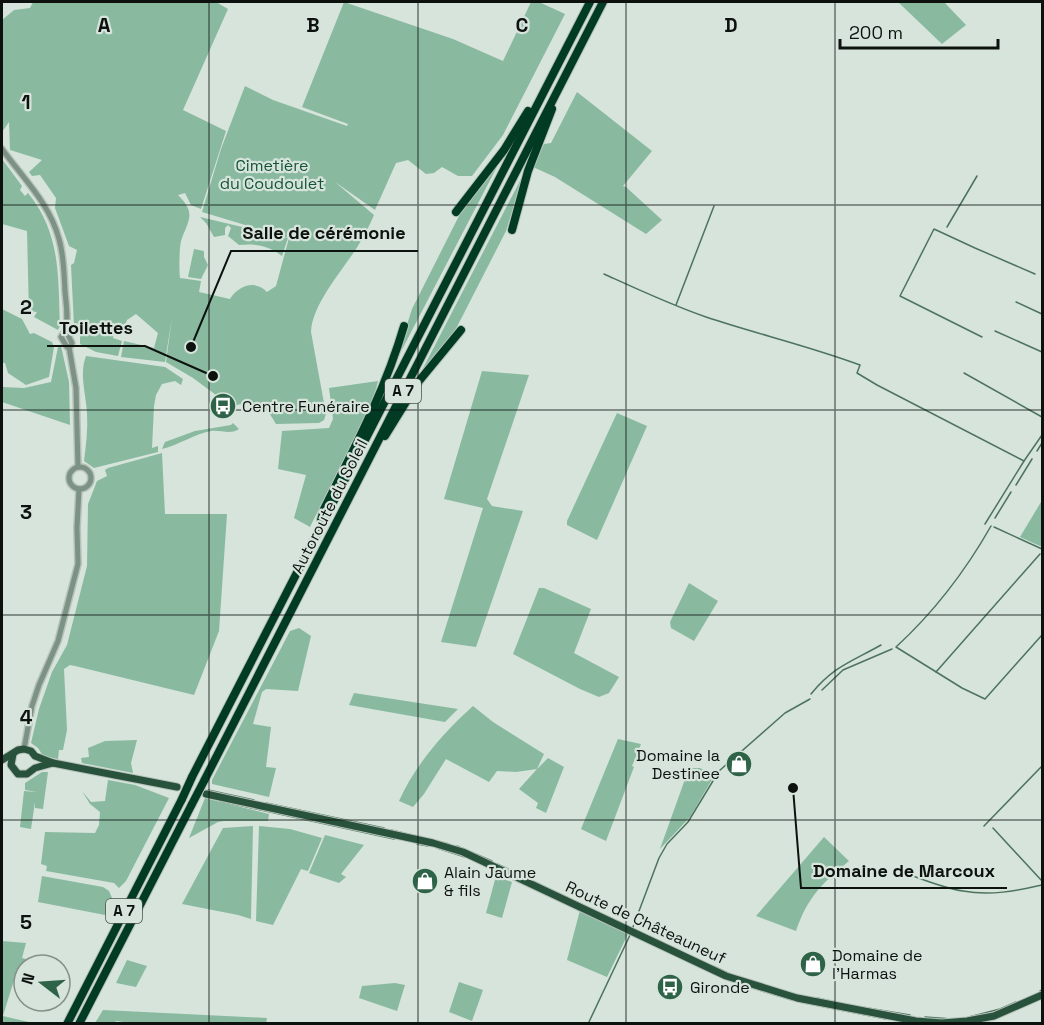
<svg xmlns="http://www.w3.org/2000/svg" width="1044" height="1025" viewBox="0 0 1044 1025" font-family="'Space Grotesk',sans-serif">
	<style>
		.green { fill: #89ba9f }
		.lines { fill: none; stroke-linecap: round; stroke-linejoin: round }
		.stream { stroke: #4d735e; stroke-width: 1.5 }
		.minor-casing { stroke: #b6c2ba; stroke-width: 8 }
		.major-casing { stroke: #b6c2ba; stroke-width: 9 }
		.highway-casing { stroke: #b6c2ba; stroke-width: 10 }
		.minor { stroke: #7c9285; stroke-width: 5 }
		.major { stroke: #29523d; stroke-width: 7 }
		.highway { stroke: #023b24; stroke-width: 8 }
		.highway-bridge-casing { stroke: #b6c2ba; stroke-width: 10; stroke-linecap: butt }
		.highway-bridge { stroke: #023b24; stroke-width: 8 }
		.grid { fill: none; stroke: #0d120f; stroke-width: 1.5; stroke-opacity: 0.55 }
		.labels { text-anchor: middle; stroke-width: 4.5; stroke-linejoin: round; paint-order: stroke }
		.shield { fill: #d6e4db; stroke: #49514c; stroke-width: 1.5 }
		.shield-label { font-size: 15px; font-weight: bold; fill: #0d120f }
		.park-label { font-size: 16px; fill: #135337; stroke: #d6e4db }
		.poi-label { font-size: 16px; fill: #0d120f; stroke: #d6e4db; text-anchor: start }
		.street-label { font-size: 16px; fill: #0d120f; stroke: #d6e4db }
		.grid-label { font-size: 20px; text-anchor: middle; font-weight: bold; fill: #0d120f; stroke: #d6e4db; stroke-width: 4.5; stroke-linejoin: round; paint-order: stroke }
		.leader { fill: none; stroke: #0d120f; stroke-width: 2 }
		.callout-dot { fill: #0d120f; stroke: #d6e4db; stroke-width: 2 }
		.callout-label { font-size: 18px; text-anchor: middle; font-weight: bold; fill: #0d120f; stroke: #d6e4db; stroke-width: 4.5; stroke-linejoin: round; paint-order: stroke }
	</style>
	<rect width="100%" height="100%" fill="#d6e4db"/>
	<g class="green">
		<path d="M 33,2 L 216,2 L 228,9 L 183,110 L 226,131 L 201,209 L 191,205 L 185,193 L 178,195 C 195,212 190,218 182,238 C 179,244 179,271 180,278 L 201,281 L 199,292 L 230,299 C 238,286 255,279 267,292 L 276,286 L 289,238 L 202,212 L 221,149 L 245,86 L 273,100 L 347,126 L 348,124 L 302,107 L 344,2 L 453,39 L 503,61 L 531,2 L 539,2 L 565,14 L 503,135 L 472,176 L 458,176 L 442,167 L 434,173 L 426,174 L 408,160 L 396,163 L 375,210 L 335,182 L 374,215 C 369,227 363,238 356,249 C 341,272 312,305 311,332 L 326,414 L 324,420 L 319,423 L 276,424 C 262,399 256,401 231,406 L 193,378 L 166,362 L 172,317 L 165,362 L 121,357 L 124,341 L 154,348 L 158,333 L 136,314 L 127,320 L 123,331 L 114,329 L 113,338 L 122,341 L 118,356 L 96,352 L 80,344 L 80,334 L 75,331 L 74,326 L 71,265 L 74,263 L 77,250 L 69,246 L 55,208 L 56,198 L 40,175 L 32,176 L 29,172 L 42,160 L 10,150 L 9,122 L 2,132 L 2,20 L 14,10 L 30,8 Z"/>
		<polygon points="898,2 944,2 966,25 942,44"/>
		<polygon points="577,92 652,151 623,186 626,187 662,220 646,234 555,177 533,167 544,144 551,143"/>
		<path d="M 2,159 L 22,186 L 20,190 L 25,196 L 28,193 C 61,233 58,277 60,326 L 58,330 L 34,317 L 37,312 L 30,311 L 29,314 L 27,231 L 2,224 Z"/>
		<polygon points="498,162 499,163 394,365 412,309 464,206"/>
		<polygon points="524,173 506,231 461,319 453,334 418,378"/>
		<path d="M 200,217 L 288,238 L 282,256 C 270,246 255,243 239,245 L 228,236 L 231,228 L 228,225 L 225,228 L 225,235 L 214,237 L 206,223 Z"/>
		<polygon points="194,249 204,251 204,257 208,265 201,279 188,277"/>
		<polygon points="2,309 22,319 30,334 34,333 52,342 54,347 49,377 26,385 8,373 5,363 2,363"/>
		<polygon points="61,346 69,382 70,425 2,402 2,387 24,388 51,382 58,347"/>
		<path d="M 86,356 L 165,367 L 183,379 L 181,385 L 175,381 L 162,384 L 156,395 L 154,406 L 152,448 L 158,446 L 158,452 L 94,468 L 84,461 C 86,445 88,429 87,413 C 86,393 79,374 86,356 Z"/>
		<polygon points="482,371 529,375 487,499 492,506 523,511 476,647 441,642 483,508 444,499"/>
		<polygon points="378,381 373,400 310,527 294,518 306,475 278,469 282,431 329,428 333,419 329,388"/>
		<polygon points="617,413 647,426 597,540 567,525 567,521"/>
		<path d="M 233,423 L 239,429 C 230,435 222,430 211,431 C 194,434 179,445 162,449 L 165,442 L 195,431 L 231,425 Z"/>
		<polygon points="162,453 165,514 227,514 219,631 194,695 75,666 70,665 64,669 67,730 63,750 59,750 58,759 43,756 38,748 31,743 39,709 52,672 67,645 87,566 88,504 97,481 107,476 105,470 108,468"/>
		<polygon points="1041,502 1042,502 1042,547 1020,537"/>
		<polygon points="689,583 718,601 694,641 671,628 670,622"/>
		<polygon points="539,588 544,588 591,609 574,653 619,677 609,693 599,697 580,689 513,654"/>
		<polygon points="299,628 311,636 298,691 266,689 262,692 253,724 271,727 266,767 276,768 269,797 212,784 212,780 290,631"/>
		<polygon points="354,693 458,709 445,722 349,705"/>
		<path d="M 473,706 L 493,722 L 544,754 L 537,769 L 548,758 L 564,767 L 546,813 L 536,808 L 538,803 L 519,789 L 537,769 L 516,772 L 497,771 L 489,782 L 446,759 L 424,794 L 413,807 L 399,801 C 415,765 444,732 473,706 Z"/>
		<polygon points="618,739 641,744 632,766 634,767 606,841 581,829"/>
		<polygon points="137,740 131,763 133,773 82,763 81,758 89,757 88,748 105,741"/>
		<polygon points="689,768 700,768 714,776 690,817 660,849"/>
		<polygon points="42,772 48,772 43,809 35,808 35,802 31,829 20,827 24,791 37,792 25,790 25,783"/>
		<polygon points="108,780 135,785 169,798 126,881 119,888 114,883 46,871 47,866 41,864 45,832 95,833 99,825 100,812 90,804 82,791 91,802 105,801"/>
		<polygon points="205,798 269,814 268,821 224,821 218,822 189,838"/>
		<polygon points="253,826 251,919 238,915 182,904 223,828"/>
		<polygon points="259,826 290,829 322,838 308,871 301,869 273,925 256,921"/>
		<polygon points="325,835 364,845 341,874 346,877 339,883 309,873"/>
		<path d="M 824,837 L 849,861 C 823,882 807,898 796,931 L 756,916 Z"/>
		<polygon points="42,876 103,887 109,891 112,898 105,915 38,902"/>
		<polygon points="496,876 512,882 502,918 486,913"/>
		<polygon points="580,910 628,934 607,977 567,960"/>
		<polygon points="2,941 26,943 22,958 55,965 24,965 24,981 14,980 3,1016 33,1023 2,1023"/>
		<polygon points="127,960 147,966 136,987 116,983"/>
		<polygon points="459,982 483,990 472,1021 449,1012"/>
		<polygon points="395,983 405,985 397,1011 359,998 362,986"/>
		<polygon points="103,1010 267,1018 266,1024 138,1024 116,1021 115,1023 95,1023"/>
	</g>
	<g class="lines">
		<g class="stream">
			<polyline points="947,227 977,176"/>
			<path d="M 604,274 C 637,289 671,305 706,317 C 757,334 809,346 860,365 L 857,373 L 877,385 L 1024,461"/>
			<polyline points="1016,302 1042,314"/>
			<polyline points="676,305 714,206"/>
			<polyline points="995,331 1042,352"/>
			<polyline points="982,337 900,296 934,229 975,248 1035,274"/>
			<polyline points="964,373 1042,417"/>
			<polyline points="1037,451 1042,443"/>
			<polyline points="1016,485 1032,459"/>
			<polyline points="995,518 1011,492"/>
			<polyline points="985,524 1024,461 1042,435"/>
			<path d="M 991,526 C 966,570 933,613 896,647 L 962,688 L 985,699 L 1042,635"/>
			<polyline points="994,527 1042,549"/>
			<polyline points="936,672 1040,554"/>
			<polyline points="822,690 843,670 892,649"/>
			<path d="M 811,694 C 834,666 851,662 881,645"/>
			<polyline points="208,790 254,800"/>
			<polyline points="220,801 394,839"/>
			<polyline points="266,803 384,828"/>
			<polyline points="984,826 1042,766"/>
			<polyline points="993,828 1042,881"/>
			<polyline points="391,830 449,844"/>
			<polyline points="417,844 428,846"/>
			<polyline points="457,846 492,861"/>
			<polyline points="437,848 465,857"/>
			<polyline points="497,864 515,872"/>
			<path d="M 899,871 C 920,878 942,888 963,891 C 990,896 1016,891 1042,885"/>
			<polyline points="522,876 674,948"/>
			<polyline points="633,927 659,858 667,844 688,822 719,771 785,713 810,699"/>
			<polyline points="689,962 704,969"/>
			<polyline points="713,966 730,974"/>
			<polyline points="736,983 792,1000"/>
			<polyline points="1040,991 1042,990"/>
			<polyline points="817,998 844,1004"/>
			<polyline points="800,1002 886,1019"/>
			<polyline points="849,1005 910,1015"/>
			<polyline points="925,1017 952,1019"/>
			<polyline points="969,1017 1000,1009 1016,1002"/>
			<polyline points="588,1024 630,935"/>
		</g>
		<defs>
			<g id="minor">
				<path d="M 2,149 C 23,178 50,204 59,239 C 64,256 64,273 65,291 C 66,304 69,320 65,332"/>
				<polygon points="64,333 67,333 72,343 70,347 67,347 61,337"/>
				<polyline points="69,347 76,388 78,467"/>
				<circle cx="80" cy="478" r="11"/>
				<polyline points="24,749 32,706 39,685 58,641 78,564 77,528 79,489"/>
			</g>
			<g id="major">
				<polyline points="13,754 11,765 18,774 27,774 35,768 53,763"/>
				<polyline points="2,760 18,750 24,749 31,751 35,756 53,763 177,787"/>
				<polyline points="206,794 433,843 463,852 726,976 797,998 916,1021 942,1023 967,1021 994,1016 1042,995"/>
			</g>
			<g id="highway">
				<polyline points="456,212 504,150 528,111"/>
				<polyline points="512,230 528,171 552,109"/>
				<polyline points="385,436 419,381 461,330"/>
				<path d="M 321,520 L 324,509 C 354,449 385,391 404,326"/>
				<polyline points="192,777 590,2"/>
				<polyline points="204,781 603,2"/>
				<polyline points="67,1024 182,799"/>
				<polyline points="79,1024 192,804"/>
			</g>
		</defs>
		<use href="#minor" class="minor-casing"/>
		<use href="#major" class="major-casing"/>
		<use href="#highway" class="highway-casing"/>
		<use href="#minor" class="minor"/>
		<use href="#major" class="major"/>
		<use href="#highway" class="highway"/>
		<defs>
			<g id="highway-bridge">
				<polyline points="182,799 192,777"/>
				<polyline points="192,804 204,781"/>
			</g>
		</defs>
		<use href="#highway-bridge" class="highway-bridge-casing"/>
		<use href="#highway-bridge" class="highway-bridge"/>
	</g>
	<path class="grid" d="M 209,2 L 209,1024M 418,2 L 418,1024M 626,2 L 626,1024M 835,2 L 835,1024M 2,205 L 1042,205M 2,410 L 1042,410M 2,615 L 1042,615M 2,820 L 1042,820"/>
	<defs>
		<symbol id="bus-disc" viewBox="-11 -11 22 22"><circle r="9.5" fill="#2e6348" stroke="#d6e4db"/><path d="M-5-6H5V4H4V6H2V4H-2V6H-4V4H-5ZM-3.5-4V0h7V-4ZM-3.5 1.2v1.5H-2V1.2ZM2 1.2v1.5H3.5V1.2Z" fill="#fff"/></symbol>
		<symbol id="shop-disc" viewBox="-11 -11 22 22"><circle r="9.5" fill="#2e6348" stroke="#d6e4db"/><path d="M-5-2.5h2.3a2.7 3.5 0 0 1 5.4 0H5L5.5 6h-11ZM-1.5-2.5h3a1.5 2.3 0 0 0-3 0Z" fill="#fff"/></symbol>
	</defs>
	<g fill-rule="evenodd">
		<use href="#bus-disc" x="208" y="391" width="30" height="30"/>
		<use href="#shop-disc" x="724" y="749" width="30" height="30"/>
		<use href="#shop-disc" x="410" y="866" width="30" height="30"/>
		<use href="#shop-disc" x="798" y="949" width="30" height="30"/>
		<use href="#bus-disc" x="655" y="972" width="30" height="30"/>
	</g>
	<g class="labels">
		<g class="shield">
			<rect x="385" y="379" width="36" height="24" rx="4.5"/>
			<rect x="106" y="899" width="36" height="24" rx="4.5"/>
		</g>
		<g class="shield-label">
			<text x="403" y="396">A 7</text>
			<text x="124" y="916">A 7</text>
		</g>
		<g class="park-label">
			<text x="272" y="171">Cimetière<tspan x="272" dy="18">du Coudoulet</tspan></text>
		</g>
		<g class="poi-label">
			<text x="242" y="412">Centre Funéraire</text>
			<text x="720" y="761" text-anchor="end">Domaine la<tspan x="720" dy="18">Destinee</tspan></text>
			<text x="444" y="878">Alain Jaume<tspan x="444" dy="18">&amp; fils</tspan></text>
			<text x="832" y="961">Domaine de<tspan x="832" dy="18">l'Harmas</tspan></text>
			<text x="690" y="993">Gironde</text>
		</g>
		<g class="street-label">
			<text transform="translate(329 506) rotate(-63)" y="6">Autoroute du Soleil</text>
			<text transform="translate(646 922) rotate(25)" y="6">Route de Châteauneuf</text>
		</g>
	</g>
	<g class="grid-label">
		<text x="104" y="32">A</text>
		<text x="313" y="32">B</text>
		<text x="522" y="32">C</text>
		<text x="731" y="32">D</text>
		<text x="26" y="109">1</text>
		<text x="26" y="314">2</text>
		<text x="26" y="519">3</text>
		<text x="26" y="724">4</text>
		<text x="26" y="929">5</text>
	</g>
	<path class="leader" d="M191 347L231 251H418M213 376L145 346H47M793 788L801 888H1007"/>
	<g class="callout-dot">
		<circle cx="191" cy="347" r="6"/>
		<circle cx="213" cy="376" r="6"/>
		<circle cx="793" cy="788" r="6"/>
	</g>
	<g class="callout-label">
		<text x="324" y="239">Salle de cérémonie</text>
		<text x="96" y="334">Toilettes</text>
		<text x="904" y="877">Domaine de Marcoux</text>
	</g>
	<rect width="1044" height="1025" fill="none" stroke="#0d120f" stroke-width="6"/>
	<g transform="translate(42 983) rotate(287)"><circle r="28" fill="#d6e4db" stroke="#869089" stroke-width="1.5"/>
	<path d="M0-4.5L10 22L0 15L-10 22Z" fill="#2e6348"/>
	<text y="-9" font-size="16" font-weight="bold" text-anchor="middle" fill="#0d120f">N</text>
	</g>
	<path d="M840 39v9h158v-9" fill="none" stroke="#0d120f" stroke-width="3"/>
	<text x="849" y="39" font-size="18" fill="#0d120f" stroke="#d6e4db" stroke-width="4.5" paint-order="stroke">200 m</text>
</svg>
